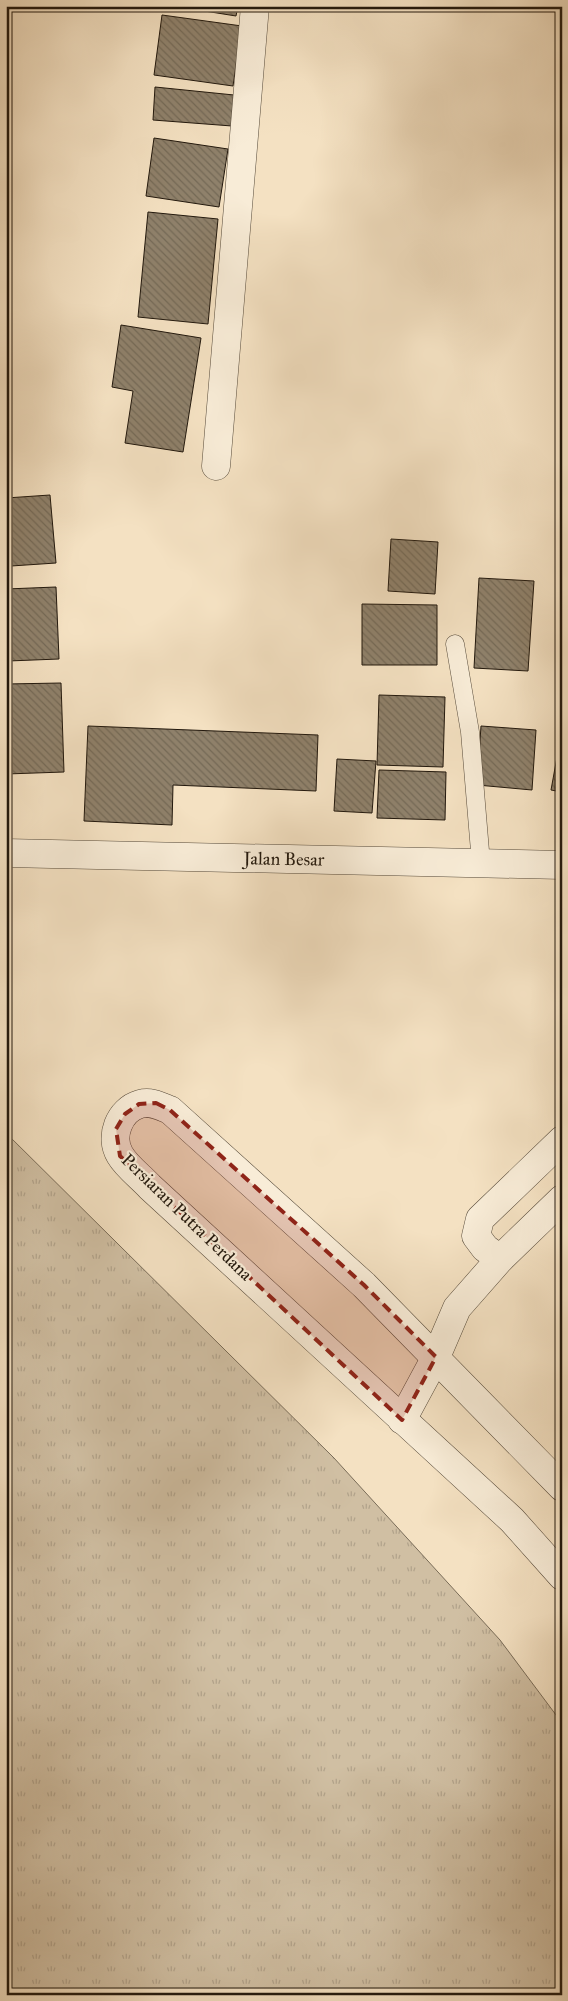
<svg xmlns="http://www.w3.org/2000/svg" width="568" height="2001" viewBox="0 0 568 2001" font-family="'IM FELL Great Primer',serif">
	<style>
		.grass { fill: url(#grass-tufts); stroke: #796c58 }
		.building { fill: url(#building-back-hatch); stroke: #22180d }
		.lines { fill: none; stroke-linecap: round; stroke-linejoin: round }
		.service-casing { stroke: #564a3a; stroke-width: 19 }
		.minor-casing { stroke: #564a3a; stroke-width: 29 }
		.tertiary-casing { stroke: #564a3a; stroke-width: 29 }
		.service { stroke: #f8ecd7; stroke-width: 18 }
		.minor { stroke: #f8ecd7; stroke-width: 28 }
		.tertiary { stroke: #f8ecd7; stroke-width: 28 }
		.marked { fill: #8f2418; fill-opacity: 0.2; stroke: #8f2418; stroke-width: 4; stroke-dasharray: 10 6; stroke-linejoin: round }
		.labels { text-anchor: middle; stroke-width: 4.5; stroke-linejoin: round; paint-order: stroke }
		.street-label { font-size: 18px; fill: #22180d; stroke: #f8ecd7 }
	</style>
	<defs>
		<pattern id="grass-tufts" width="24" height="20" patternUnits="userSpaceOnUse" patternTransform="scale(1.25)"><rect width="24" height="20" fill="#d0bfa3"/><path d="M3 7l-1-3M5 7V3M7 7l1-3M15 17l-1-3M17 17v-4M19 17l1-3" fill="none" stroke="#b2a38b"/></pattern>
		<pattern id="building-back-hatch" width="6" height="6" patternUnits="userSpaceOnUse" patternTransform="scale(1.25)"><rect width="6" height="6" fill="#8f816b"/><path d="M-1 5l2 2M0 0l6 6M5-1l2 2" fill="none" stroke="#746956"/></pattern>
	</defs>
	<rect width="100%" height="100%" fill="#f4e1c2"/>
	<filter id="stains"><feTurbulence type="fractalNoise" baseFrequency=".004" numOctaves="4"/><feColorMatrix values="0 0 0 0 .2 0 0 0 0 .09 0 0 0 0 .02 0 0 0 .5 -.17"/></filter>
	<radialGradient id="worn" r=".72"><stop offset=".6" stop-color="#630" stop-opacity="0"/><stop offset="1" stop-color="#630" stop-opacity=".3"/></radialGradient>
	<polygon class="grass" points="6,1133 334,1458 500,1640 562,1723 562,1995 6,1995"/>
	<g class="building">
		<polygon points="173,6 238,6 236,16"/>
		<polygon points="162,15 242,26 233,86 154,75"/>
		<polygon points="155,87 234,95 232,126 153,120"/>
		<polygon points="154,138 228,149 219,207 146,196"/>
		<polygon points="148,212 218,219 208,324 138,317"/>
		<polygon points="121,325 201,338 183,452 125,443 133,391 112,387"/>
		<polygon points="50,495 56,563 11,566 6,498"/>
		<polygon points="391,539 438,542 435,594 388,591"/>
		<polygon points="479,578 534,581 528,671 474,668"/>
		<polygon points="56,587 59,659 8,661 6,589"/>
		<polygon points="362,604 437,605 437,665 362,665"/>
		<polygon points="61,683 64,772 6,774 6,684"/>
		<polygon points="379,695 445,697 443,767 377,765"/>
		<polygon points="88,726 318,735 316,791 173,785 172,825 84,821"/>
		<polygon points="481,726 536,730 532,790 477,785"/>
		<polygon points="559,746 562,746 562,792 551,790"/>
		<polygon points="337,759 376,761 372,813 334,811"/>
		<polygon points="379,770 446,772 445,820 377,818"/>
	</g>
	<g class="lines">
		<defs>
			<polyline id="service" points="455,644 470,732 481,863"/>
			<g id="minor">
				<polyline points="216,466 255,6"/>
				<polyline points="500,1259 485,1248 476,1236 480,1219 562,1140"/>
				<polyline points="402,1420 436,1357 457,1308 500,1259 562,1199"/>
				<path d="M 562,1487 L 364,1285 L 170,1110 C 160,1106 151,1101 140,1104 C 119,1110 109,1137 120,1155 C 127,1167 141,1177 150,1187 L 512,1520 L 562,1576"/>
			</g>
			<polyline id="tertiary" points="6,853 562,865"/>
		</defs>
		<use href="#service" class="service-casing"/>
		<use href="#minor" class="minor-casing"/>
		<use href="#tertiary" class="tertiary-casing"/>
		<use href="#service" class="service"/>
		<use href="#minor" class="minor"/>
		<use href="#tertiary" class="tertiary"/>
	</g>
	<path class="marked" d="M 156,1103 L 170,1110 L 364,1285 L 436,1357 L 402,1420 L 120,1156 L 116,1129 L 125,1114 L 139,1104 Z"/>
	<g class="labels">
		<g class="street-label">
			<text transform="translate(284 859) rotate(1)" y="6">Jalan Besar</text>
			<text transform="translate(187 1217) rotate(44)" y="6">Persiaran Putra Perdana</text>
		</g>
	</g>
	<rect width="568" height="2001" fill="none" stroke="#f4e1c2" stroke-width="25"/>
	<rect x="8" y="8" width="553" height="1986" fill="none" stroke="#22180d" stroke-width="2.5"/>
	<rect x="12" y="12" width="543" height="1976" fill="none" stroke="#22180d"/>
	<rect width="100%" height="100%" filter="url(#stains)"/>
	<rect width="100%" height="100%" fill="url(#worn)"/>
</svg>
